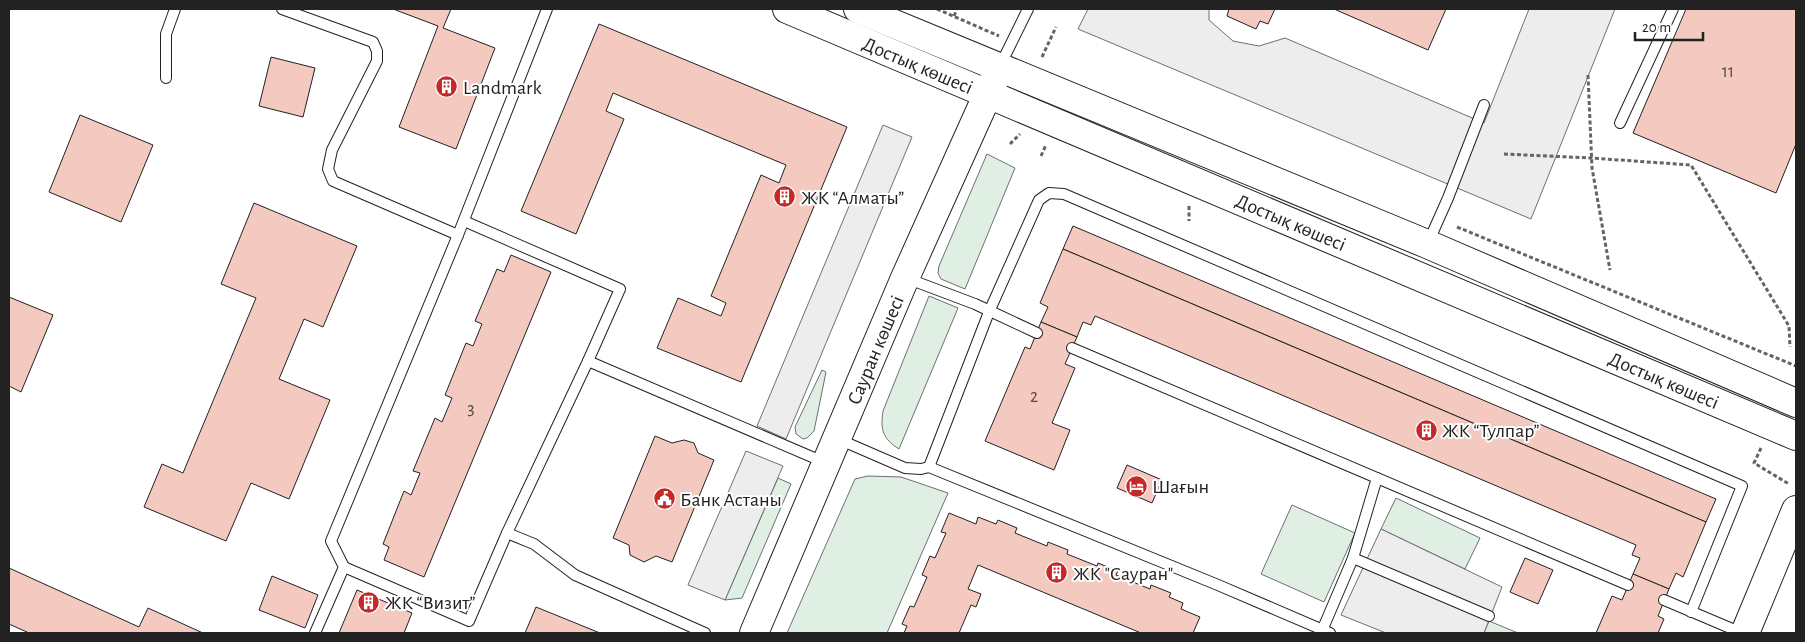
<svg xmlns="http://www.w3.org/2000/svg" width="1805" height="642" viewBox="0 0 1805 642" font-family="'Alegreya Sans',sans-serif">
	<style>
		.green { fill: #e0efe3; stroke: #6f6f6f }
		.parking { fill: #ededed; stroke: #6f6f6f }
		.building { fill: #f3c9c0; stroke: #222 }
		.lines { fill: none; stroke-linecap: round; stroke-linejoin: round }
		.lane-casing { stroke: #222; stroke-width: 12 }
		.secondary-casing { stroke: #222; stroke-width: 30 }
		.path { stroke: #646464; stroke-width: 3; stroke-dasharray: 4 2.5; stroke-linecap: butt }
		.lane { stroke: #fff; stroke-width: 10 }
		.secondary { stroke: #fff; stroke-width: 28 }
		.labels { text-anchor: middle; stroke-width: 4; stroke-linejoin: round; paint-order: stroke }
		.number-label { font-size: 18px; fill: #564c4a }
		.street-label { font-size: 20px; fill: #222; stroke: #fff }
		.poi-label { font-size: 20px; fill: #222; stroke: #fff; text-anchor: start }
	</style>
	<rect width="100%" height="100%" fill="#fff"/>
	<g class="green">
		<polygon points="987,154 1015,168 965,289 941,279 938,273 939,266"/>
		<path d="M 929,296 L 958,308 L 899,449 C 883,439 880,430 883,411 Z"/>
		<polygon points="822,370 826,372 814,431 807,438 803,439 796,434 795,427"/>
		<polygon points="868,476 901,477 948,493 887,633 787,633 855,479"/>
		<polygon points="778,478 791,484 742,598 725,600"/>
		<polygon points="1396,498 1480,538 1465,569 1381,529"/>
		<polygon points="1292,505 1355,533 1324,602 1261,574"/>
		<polygon points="1489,621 1518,633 1484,633"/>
	</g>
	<g class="parking">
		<polygon points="1088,9 1209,9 1209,20 1233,41 1259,46 1285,38 1484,123 1529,9 1615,9 1531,219 1078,29"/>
		<polygon points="883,125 912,137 786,439 757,426"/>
		<polygon points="746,451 783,466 725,600 688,585"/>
		<polygon points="1381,529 1502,587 1484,633 1386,633 1341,615"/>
	</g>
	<g class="building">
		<polygon points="393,9 451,9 443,28 495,48 456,149 399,127 438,26"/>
		<polygon points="1229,9 1275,9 1268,24 1260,21 1256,29 1227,16"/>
		<polygon points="1334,9 1446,9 1428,50"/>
		<polygon points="1686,9 1796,9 1796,144 1776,193 1633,133"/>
		<polygon points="599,24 847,127 741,382 657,348 678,298 721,316 726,303 711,296 761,175 779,183 786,165 613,93 606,111 624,119 576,234 521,211"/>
		<polygon points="271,57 315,68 303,117 259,106"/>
		<polygon points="80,115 153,145 121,222 49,192"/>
		<polygon points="254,203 357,246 323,327 304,319 279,379 330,400 289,499 251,483 226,541 144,507 162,464 183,473 256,298 221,284"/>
		<polygon points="1073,226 1716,499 1706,522 1063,249"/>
		<polygon points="1063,249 1706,522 1683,577 1676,573 1669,589 1633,574 1640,558 1632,555 1636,545 1095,316 1091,325 1083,322 1077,337 1041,322 1048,307 1040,303"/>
		<polygon points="511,255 551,272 424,577 384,560 389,547 383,544 404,491 411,495 420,473 413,471 435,418 442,422 452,398 445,395 466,343 473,346 482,324 475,321 497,269 504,272"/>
		<polygon points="9,297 53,315 21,392 9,386"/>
		<polygon points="1041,322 1077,337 1065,364 1075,368 1052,423 1070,430 1054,470 985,441 1025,347 1030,349"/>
		<polygon points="655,436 672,443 684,440 694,443 698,453 714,460 672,562 656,556 644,562 630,555 629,545 613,538"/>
		<polygon points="1127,465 1162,480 1152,503 1117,488"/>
		<polygon points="949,513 976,524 978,517 996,524 998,520 1017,528 1015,533 1047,546 1048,542 1068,550 1067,554 1097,566 1098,563 1118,571 1116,575 1150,589 1151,585 1171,593 1169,597 1183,603 1181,609 1200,617 1193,633 1141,633 978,565 968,589 981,594 976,607 971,605 959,633 904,633 907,626 902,624 910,606 914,607 927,577 922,575 930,556 935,558 946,533 941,532"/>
		<polygon points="1525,558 1553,570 1538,604 1510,592"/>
		<polygon points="9,568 139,627 148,608 203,633 29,633 9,624"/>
		<polygon points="1633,574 1669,589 1658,616 1664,619 1658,633 1596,633 1612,596 1622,600"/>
		<polygon points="272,576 318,595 305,628 259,610"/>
		<polygon points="357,590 412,613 404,633 339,633"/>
		<polygon points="536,607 600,633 525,633"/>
	</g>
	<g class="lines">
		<defs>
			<g id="lane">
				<polyline points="282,9 373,42 377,51 377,61 332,150 328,169 333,181 458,235"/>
				<polyline points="1000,66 1028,9"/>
				<polyline points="166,78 166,34 175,9"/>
				<polyline points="1620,123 1673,9"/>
				<polyline points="464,221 620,289 588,361 507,533"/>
				<polyline points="1428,243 1448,198 1484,105"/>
				<polyline points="906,278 975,304 1037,333"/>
				<polyline points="1072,348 1628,585"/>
				<polyline points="588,361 826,463"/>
				<polyline points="838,439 905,468 921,469 929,467 1218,585 1330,633"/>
				<polyline points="929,467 989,312 1039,200 1049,193 1064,194 1742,486 1691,612"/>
				<polyline points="1353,558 1377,478"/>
				<polyline points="344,567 469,621 507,533 534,544 575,575 705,633"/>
				<polyline points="1664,600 1742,633"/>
				<polyline points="315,633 344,567 331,541 458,235 547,9"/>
				<polyline points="1321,633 1353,558 1489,616"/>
			</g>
			<g id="secondary">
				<polyline points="787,9 1796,436"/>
				<polyline points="858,9 1427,244 1796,403"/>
				<polyline points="754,633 905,278 995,78"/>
				<polyline points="1745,633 1796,510"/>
			</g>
		</defs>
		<use href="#lane" class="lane-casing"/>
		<use href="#secondary" class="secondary-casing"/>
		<g class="path">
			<polyline points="937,9 999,36"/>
			<polyline points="954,16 957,9"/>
			<polyline points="1042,57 1056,27"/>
			<polyline points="1588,75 1592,168 1610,270"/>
			<polyline points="1010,144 1020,134"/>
			<polyline points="1504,154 1591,158 1691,165 1789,326 1790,347"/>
			<polyline points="1041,156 1046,145"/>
			<polyline points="1189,206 1189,221"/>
			<polyline points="1457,227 1796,366"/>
			<polyline points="1761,448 1754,463 1789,484"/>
		</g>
		<use href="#lane" class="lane"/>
		<use href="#secondary" class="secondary"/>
	</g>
	<defs>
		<symbol id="building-disc" viewBox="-11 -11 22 22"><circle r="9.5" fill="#c62828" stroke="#fff"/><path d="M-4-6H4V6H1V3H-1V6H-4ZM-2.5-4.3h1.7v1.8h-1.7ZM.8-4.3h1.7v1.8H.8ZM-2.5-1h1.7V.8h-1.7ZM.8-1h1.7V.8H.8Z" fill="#fff"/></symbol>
		<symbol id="hotel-disc" viewBox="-11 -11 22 22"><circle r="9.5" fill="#c62828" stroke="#fff"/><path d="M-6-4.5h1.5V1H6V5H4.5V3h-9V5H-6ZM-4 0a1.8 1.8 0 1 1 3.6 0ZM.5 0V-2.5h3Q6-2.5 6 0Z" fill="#fff"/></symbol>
		<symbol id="civic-disc" viewBox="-11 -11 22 22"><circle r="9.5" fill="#c62828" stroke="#fff"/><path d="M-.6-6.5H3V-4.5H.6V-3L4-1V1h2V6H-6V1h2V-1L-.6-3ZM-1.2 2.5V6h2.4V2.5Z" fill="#fff"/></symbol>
	</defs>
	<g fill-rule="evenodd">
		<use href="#building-disc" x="434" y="74" width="25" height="25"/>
		<use href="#building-disc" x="772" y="184" width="25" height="25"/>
		<use href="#building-disc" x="1414" y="418" width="25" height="25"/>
		<use href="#hotel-disc" x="1124" y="474" width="25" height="25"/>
		<use href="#civic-disc" x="652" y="486" width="25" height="25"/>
		<use href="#building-disc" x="1044" y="560" width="25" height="25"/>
		<use href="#building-disc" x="356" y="590" width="25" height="25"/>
	</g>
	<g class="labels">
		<g class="number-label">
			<text x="1728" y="77">11</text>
			<text x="1034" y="402">2</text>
			<text x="471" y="414">3</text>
		</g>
		<g class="street-label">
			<text transform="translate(918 65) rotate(23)" y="7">Достық көшесі</text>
			<text transform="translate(1291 222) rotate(23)" y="7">Достық көшесі</text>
			<text transform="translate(875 350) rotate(-67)" y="7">Сауран көшесі</text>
			<text transform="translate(1664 380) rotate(23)" y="7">Достық көшесі</text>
		</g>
		<g class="poi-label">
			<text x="463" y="94">Landmark</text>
			<text x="801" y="204">ЖК “Алматы”</text>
			<text x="1442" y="437">ЖК “Тулпар”</text>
			<text x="1152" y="493">Шағын</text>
			<text x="680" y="506">Банк Астаны</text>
			<text x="1073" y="580">ЖК "Сауран"</text>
			<text x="385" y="609">ЖК “Визит”</text>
		</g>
	</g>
	<rect width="1805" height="642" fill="none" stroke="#222222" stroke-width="20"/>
	<path d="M1635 32v8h68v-8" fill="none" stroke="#222222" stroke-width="2.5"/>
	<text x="1642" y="32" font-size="15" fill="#222222" stroke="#ffffff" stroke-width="4" paint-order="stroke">20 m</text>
</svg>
